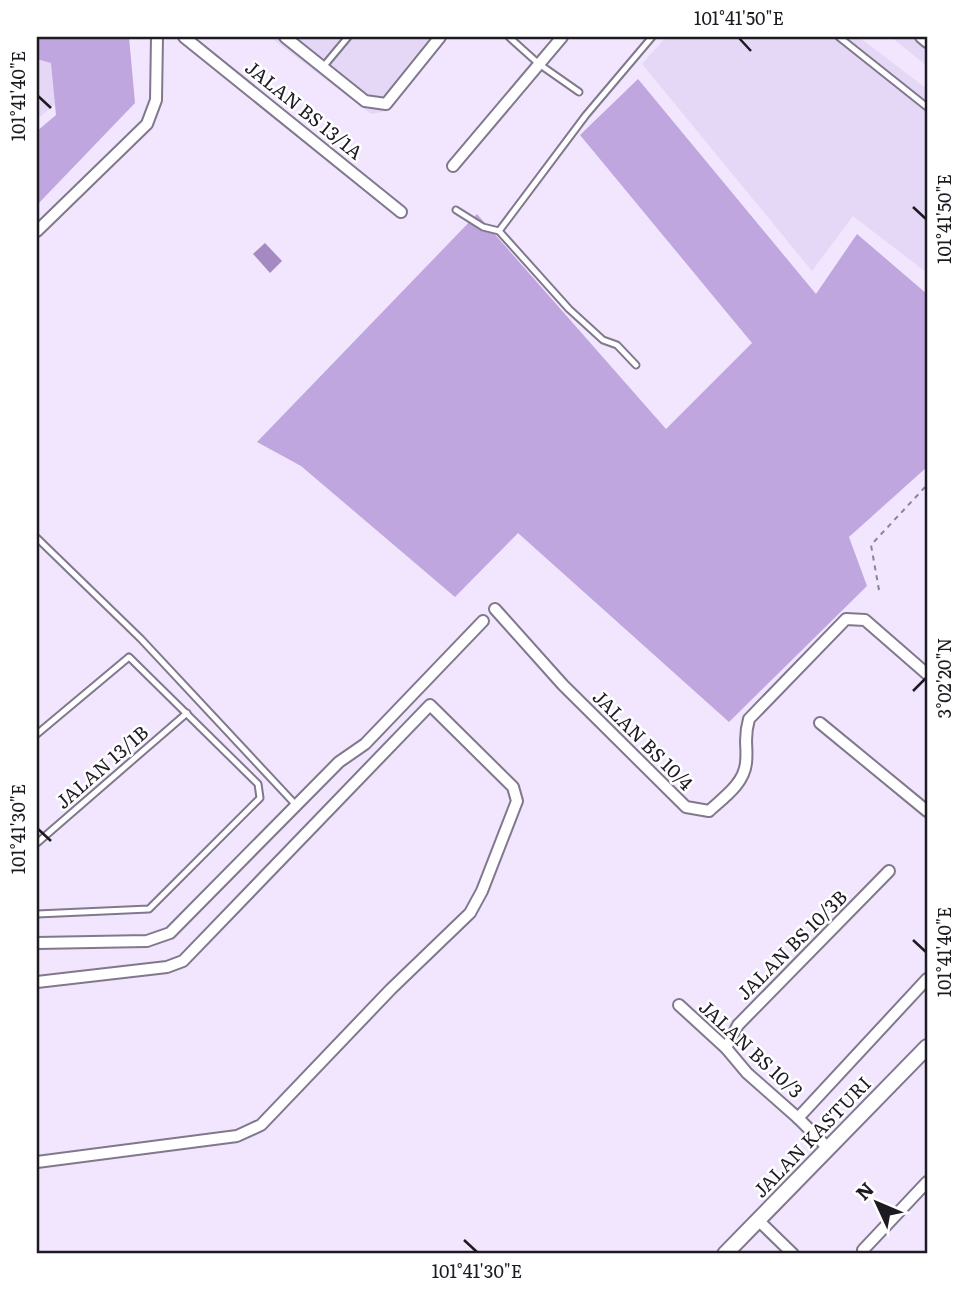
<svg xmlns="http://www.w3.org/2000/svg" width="964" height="1291" viewBox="0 0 964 1291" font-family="Literata,serif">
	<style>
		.built { fill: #e5d8f6 }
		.forest { fill: #c0a6de }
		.water { fill: #a48ac1 }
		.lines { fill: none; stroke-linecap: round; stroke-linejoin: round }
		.service-casing { stroke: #81788d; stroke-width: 9 }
		.minor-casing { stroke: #81788d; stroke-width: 14 }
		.tertiary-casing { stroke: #81788d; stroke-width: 18 }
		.path { stroke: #8b8494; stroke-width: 2; stroke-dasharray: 5 5; stroke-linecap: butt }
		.service { stroke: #fff; stroke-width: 5 }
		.minor { stroke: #fff; stroke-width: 10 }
		.tertiary { stroke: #fff; stroke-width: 14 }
		.ticks { fill: none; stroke: #1d1a22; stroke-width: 2.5 }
		.labels { text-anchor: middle; stroke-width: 5; stroke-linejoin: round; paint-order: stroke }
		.street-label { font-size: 19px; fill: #1d1a22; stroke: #fff }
		.neatline { fill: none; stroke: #1d1a22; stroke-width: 2.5 }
		.ticks-label { font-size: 18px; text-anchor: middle; fill: #1d1a22 }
	</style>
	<rect width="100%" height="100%" fill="#f1e6fe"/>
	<g class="built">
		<polygon points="37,37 106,63 37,119"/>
		<polygon points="270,37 448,37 387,111 371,114"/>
		<polygon points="666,37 859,37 927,89 927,273 853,216 812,271 642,64"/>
		<polygon points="891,37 927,37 927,66"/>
	</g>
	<g class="forest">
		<polygon points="37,37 129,37 135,103 37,205 37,131 56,115 51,63 37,59"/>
		<polygon points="638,79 816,294 857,234 927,294 927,467 849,537 867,586 729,722 518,533 455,597 301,466 257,442 477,214 666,429 752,343 580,135"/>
	</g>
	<polygon class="water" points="265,243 282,261 270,273 253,254"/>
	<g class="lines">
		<defs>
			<g id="service">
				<polyline points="509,37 539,64 579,92"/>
				<polyline points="839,37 927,107"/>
				<polyline points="323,67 348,37"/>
				<polyline points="456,210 483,227 499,231 569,309 603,340 617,345 636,365"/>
				<polyline points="499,231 586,115 652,37"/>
				<polyline points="37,538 141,639 295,804"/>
				<polyline points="37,734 129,657 258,784 260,798 149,909 37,914"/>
				<polyline points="37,843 187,713"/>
			</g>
			<g id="minor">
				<polyline points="184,37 401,212"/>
				<polyline points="285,37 365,101 386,104 440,37"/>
				<polyline points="921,37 927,42"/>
				<polyline points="453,166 562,37"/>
				<polyline points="37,231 147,124 156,100 157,37"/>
				<path d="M 495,609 L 563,685 L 686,807 L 709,811 C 723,798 744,784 746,763 C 748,744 743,740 749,719 L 846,619 L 865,620 L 927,674"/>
				<polyline points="820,723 927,811"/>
				<polyline points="37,943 147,941 170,933 339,762 365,744 483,621"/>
				<polyline points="37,982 167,967 183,961 430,705 513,787 517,801 482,891 470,913 391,989 261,1125 237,1136 37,1162"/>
				<polyline points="679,1005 726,1048 747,1073 798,1118 828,1148"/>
				<polyline points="726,1048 738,1025 889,871"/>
				<polyline points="798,1118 927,979"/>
				<polyline points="758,1220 793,1254"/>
				<polyline points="863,1250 927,1182"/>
			</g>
			<polyline id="tertiary" points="725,1254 927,1047"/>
		</defs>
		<use href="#service" class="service-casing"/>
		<use href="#minor" class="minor-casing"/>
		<use href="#tertiary" class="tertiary-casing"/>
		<polyline class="path" points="879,590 871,545 927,485"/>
		<use href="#service" class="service"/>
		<use href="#minor" class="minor"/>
		<use href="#tertiary" class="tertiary"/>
	</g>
	<path class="ticks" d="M 739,38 L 751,51M 38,96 L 51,108M 913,207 L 926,219M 913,691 L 926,678M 38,829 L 51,841M 913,940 L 926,952M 464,1240 L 477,1252"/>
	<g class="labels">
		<g class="street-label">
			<text transform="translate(304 110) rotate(39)" y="7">JALAN BS 13/1A</text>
			<text transform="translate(643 740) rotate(45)" y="7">JALAN BS 10/4</text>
			<text transform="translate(102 767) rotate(-41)" y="7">JALAN 13/1B</text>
			<text transform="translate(792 945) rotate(-45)" y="7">JALAN BS 10/3B</text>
			<text transform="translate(751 1049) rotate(43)" y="7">JALAN BS 10/3</text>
			<text transform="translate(812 1137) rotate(-46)" y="7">JALAN KASTURI</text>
		</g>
	</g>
	<rect width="964" height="1291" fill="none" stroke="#ffffff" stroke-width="77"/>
	<g transform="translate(877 1203) rotate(314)" stroke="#ffffff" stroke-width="5" paint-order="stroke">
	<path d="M0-5L12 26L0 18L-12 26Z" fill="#1d1a22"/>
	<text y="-10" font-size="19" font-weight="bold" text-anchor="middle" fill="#1d1a22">N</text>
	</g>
	<rect x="38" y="38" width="888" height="1214" class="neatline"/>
	<g class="ticks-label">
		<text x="739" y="25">101°41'50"E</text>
		<text transform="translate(19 96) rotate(-90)" y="6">101°41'40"E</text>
		<text transform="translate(945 219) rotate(-90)" y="6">101°41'50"E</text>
		<text transform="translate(945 678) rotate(-90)" y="6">3°02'20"N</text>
		<text transform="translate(19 829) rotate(-90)" y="6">101°41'30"E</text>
		<text transform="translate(945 952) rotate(-90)" y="6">101°41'40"E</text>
		<text x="477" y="1278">101°41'30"E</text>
	</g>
</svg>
